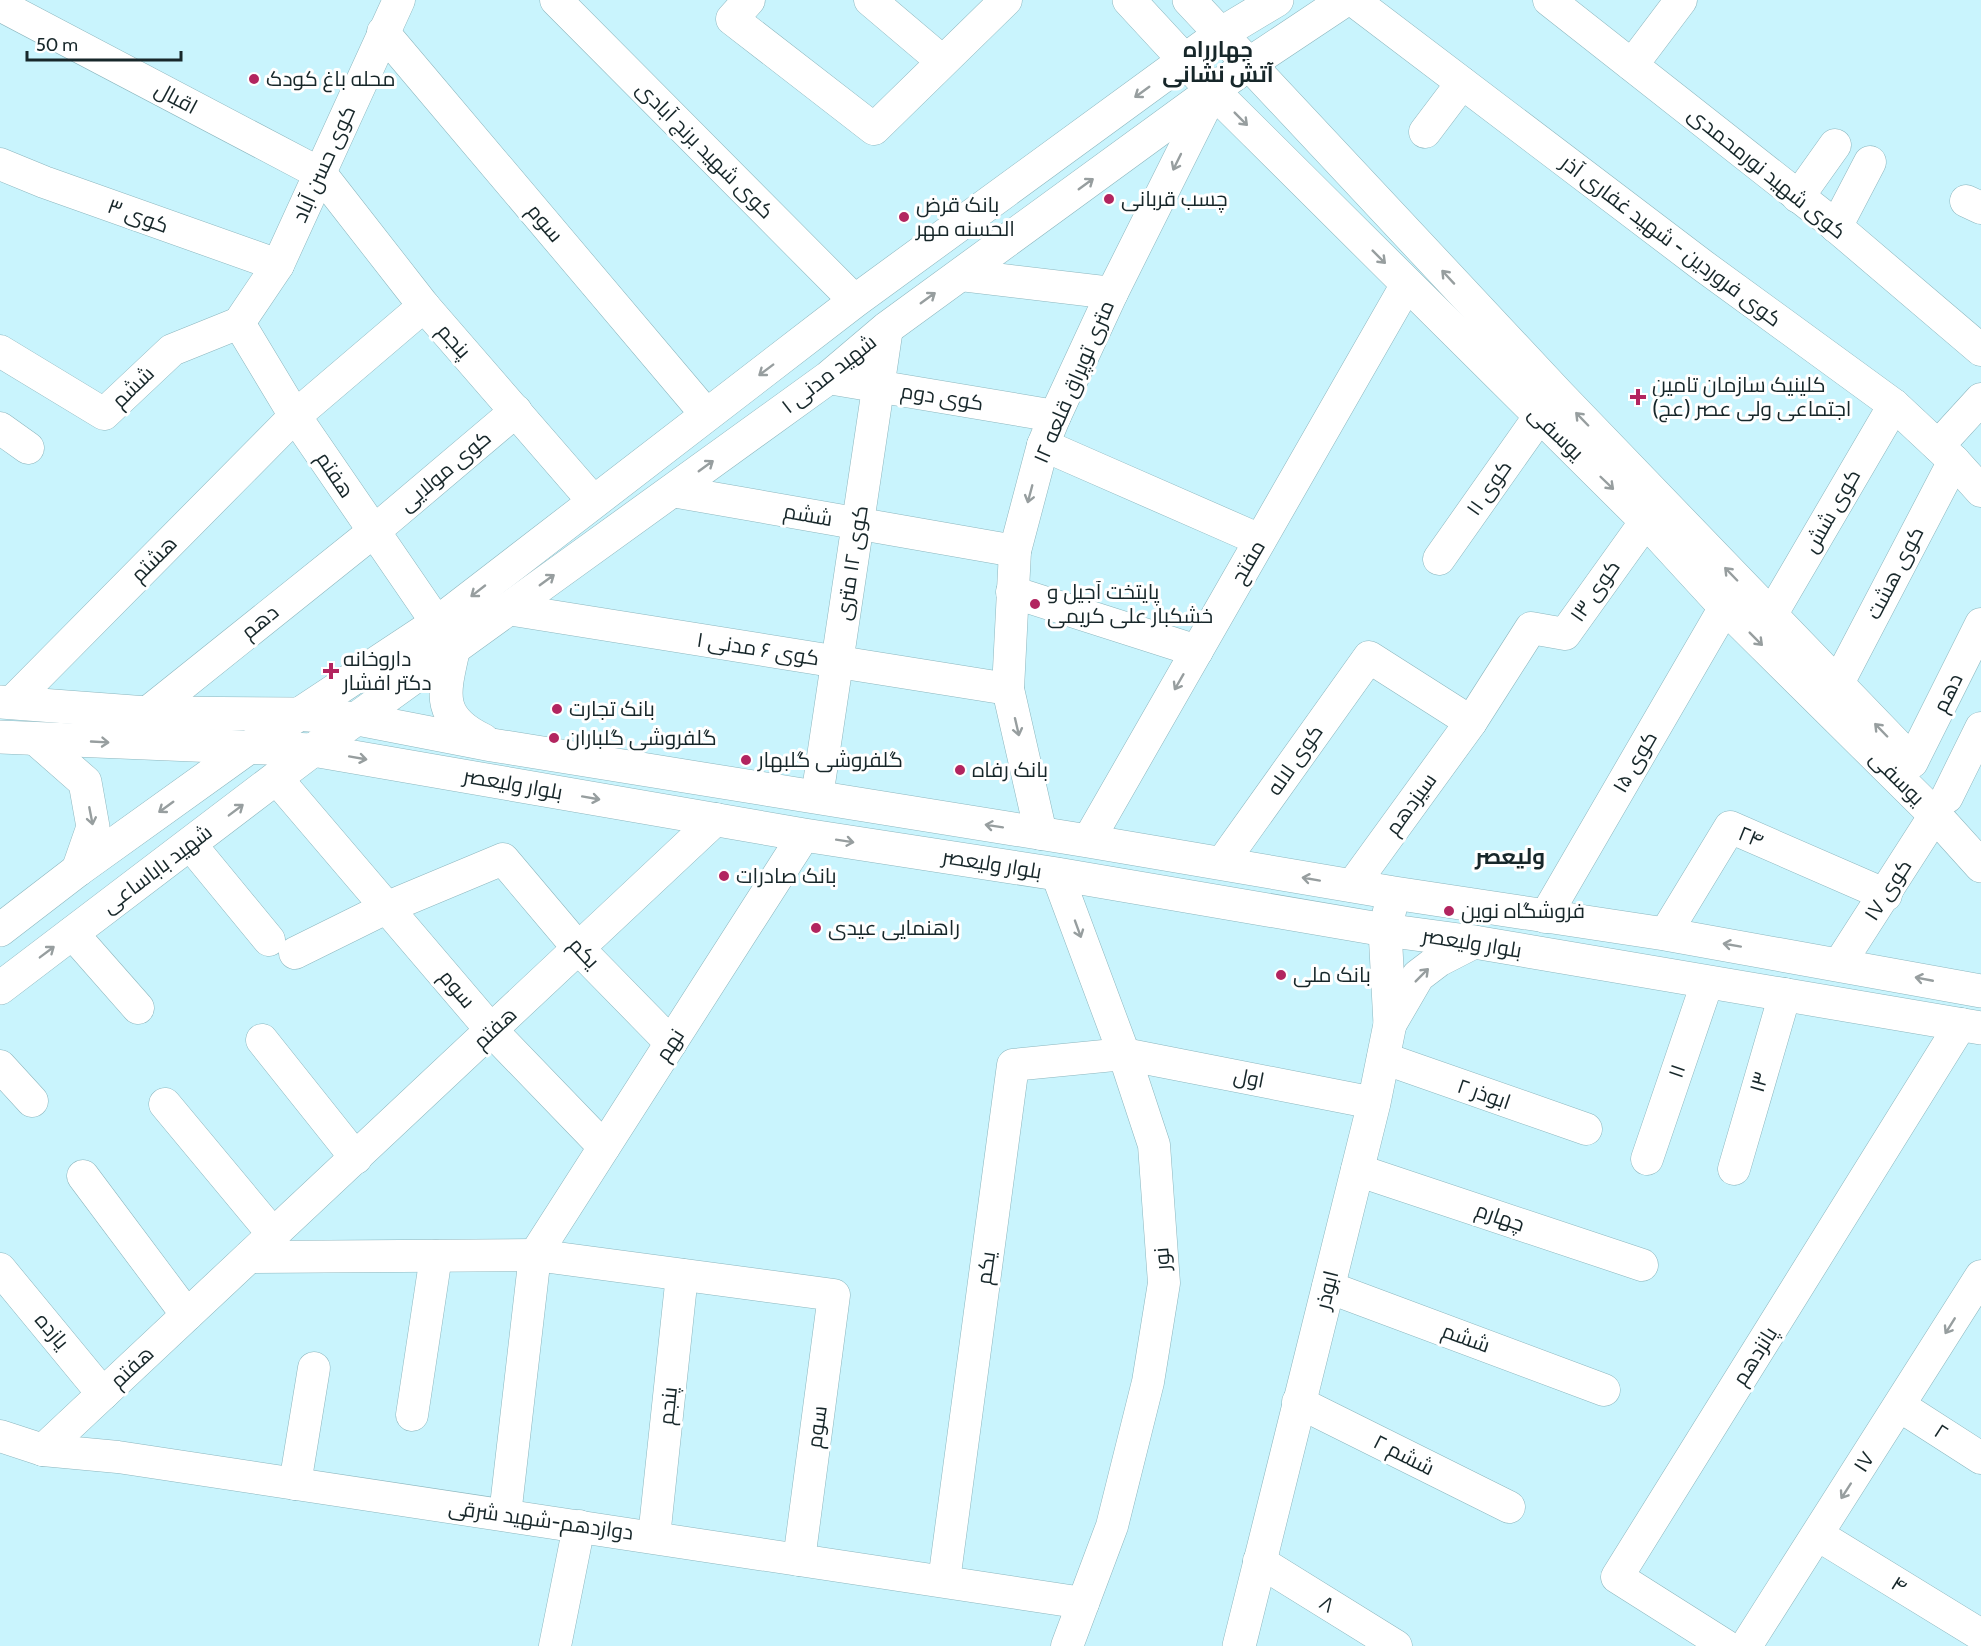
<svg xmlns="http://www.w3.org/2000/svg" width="1981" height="1646" viewBox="0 0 1981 1646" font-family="Cabin,Cairo,sans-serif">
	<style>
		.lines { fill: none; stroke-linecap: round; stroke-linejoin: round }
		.minor-casing { stroke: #8cb6be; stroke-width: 33 }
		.major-casing { stroke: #8cb6be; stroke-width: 34 }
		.minor { stroke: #fff; stroke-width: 32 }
		.major { stroke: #fff; stroke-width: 33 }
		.oneway { stroke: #979e9f }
		.poi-dot { fill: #b2255f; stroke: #fff; stroke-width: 2 }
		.labels { text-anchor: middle; stroke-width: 6; stroke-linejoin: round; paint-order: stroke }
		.poi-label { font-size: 21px; fill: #17272a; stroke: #fff; text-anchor: start }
		.street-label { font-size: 21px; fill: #17272a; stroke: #fff }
		.neighbourhood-label { font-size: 22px; font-weight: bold; fill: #17272a; stroke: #fff }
	</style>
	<rect width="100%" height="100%" fill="#c9f4fd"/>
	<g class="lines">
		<defs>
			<g id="minor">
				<polyline points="556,0 855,301"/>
				<polyline points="749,0 732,19 874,129 1006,0"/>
				<polyline points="870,0 942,61"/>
				<polyline points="1353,0 1702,265 1894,405 1954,461 1981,491"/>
				<polyline points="1549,0 1826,218 1981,350"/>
				<polyline points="0,5 321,174 424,306 594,502"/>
				<polyline points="383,32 706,414"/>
				<polyline points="1632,65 1681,0"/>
				<polyline points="1425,132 1462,83"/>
				<polyline points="0,164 44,182 278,265"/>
				<polyline points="1798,197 1835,145"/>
				<polyline points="1966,201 1981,208"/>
				<polyline points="1836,227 1870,162"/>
				<polyline points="961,275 1112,293"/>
				<polyline points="239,323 278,265 399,0"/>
				<polyline points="239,323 295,416 437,623"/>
				<polyline points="0,351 104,414 172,350 239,323"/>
				<polyline points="828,378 1055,416"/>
				<polyline points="0,428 28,448"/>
				<polyline points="1043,445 1260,540"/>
				<polyline points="1938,446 1981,399"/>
				<polyline points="672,491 1015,551"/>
				<polyline points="1439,559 1539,417"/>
				<polyline points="1012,592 1197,651"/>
				<polyline points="507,609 1008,689"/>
				<polyline points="1770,617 1894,405"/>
				<polyline points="1837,685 1954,461"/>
				<polyline points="12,702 295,416 424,306"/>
				<polyline points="147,713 373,532 516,411"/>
				<polyline points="1912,762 1981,624"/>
				<polyline points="277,779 492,1031 604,1147"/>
				<polyline points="817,797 887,328"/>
				<polyline points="1947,797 1981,728"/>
				<polyline points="1041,834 1008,689 1015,551 1043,445 1055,416 1112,293 1213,91"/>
				<polyline points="1088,841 1407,284"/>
				<polyline points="190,844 269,940"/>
				<polyline points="1222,863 1369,657 1471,722"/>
				<polyline points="1057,874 1124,1054 1154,1145 1164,1283 1148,1382 1112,1526 1067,1646"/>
				<polyline points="1352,886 1471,722 1531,628 1565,634 1646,521"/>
				<polyline points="1545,917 1725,607"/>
				<polyline points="72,933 138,1008"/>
				<polyline points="1665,934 1730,827 1886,895"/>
				<polyline points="295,953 388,907 503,859 579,949 671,1043"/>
				<polyline points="1840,963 1935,815"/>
				<polyline points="262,1040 356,1158"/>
				<polyline points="1383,1058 1586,1129"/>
				<polyline points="0,1066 32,1101"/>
				<polyline points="165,1104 274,1235"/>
				<polyline points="1647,1159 1707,983"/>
				<polyline points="1734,1169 1785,994"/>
				<polyline points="1357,1170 1642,1265"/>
				<polyline points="83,1176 187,1315"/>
				<polyline points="249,1257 535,1255 834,1295 799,1560"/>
				<polyline points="0,1269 103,1394"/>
				<polyline points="1328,1287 1604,1390"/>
				<polyline points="1298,1402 1509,1507"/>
				<polyline points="1900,1406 1981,1458"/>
				<polyline points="412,1415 436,1256"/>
				<polyline points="0,1436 43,1450 118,1457 1083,1603"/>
				<polyline points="43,1450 716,819"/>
				<polyline points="295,1484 314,1368"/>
				<polyline points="505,1515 535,1255 804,835"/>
				<polyline points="1818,1535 1981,1635"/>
				<polyline points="654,1537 682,1275"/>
				<polyline points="1259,1561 1396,1646"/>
				<polyline points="944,1581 1013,1065 1124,1054 1374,1103"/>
				<polyline points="555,1646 579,1526"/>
				<polyline points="1726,1646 1617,1577 1961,1024"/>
				<polyline points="1746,1646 1981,1276"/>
			</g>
			<g id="major">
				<polyline points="1129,0 1213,91 1646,521 1725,607 1935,815 1981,866"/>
				<polyline points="1189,0 1559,395 1904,753"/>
				<path d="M 454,647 C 444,692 435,717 483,740"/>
				<polyline points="0,702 147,713 297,714 358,719 492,745 1088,841 1394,893 1665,934 1981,991"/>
				<polyline points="0,737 313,750 804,835 1057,874 1385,930 1474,942 1981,1028"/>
				<polyline points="36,739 85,782 93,827 78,870"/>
				<polyline points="0,930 78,870 248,748 437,623 855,301 1222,33 1277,0"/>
				<polyline points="0,988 313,750 828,378 887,328 1249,64 1345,0"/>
				<polyline points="1390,1024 1418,976 1439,960 1474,942"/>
				<polyline points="1239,1646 1374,1103 1390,1024 1385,930 1390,909"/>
			</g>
		</defs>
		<use href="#minor" class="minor-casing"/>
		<use href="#major" class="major-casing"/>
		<use href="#minor" class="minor"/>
		<use href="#major" class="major"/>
	</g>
	<defs><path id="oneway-shaft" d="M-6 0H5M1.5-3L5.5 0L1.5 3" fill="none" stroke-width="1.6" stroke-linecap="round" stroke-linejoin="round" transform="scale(1.5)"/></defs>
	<g class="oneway">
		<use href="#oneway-shaft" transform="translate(1142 92) rotate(144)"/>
		<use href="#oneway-shaft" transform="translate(1241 119) rotate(45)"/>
		<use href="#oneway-shaft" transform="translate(1177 162) rotate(116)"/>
		<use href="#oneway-shaft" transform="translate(1086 184) rotate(-36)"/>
		<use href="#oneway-shaft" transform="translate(1379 257) rotate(45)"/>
		<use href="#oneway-shaft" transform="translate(1448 277) rotate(-133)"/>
		<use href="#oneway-shaft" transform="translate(928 298) rotate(-36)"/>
		<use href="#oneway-shaft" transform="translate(766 370) rotate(143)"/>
		<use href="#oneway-shaft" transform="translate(1582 419) rotate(-134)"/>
		<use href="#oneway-shaft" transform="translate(706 466) rotate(-36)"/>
		<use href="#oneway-shaft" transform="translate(1607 483) rotate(44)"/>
		<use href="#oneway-shaft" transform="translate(1030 494) rotate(105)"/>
		<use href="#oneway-shaft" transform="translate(1731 574) rotate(-134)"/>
		<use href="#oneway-shaft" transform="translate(547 580) rotate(-36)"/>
		<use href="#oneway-shaft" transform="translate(478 591) rotate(142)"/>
		<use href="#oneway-shaft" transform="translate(1756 639) rotate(45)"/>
		<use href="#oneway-shaft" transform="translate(1179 682) rotate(120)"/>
		<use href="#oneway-shaft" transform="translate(1017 727) rotate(77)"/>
		<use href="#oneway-shaft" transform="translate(1881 730) rotate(-134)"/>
		<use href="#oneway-shaft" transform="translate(100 742) rotate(3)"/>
		<use href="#oneway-shaft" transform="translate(358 758) rotate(10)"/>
		<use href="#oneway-shaft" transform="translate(591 798) rotate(10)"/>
		<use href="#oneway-shaft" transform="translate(166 807) rotate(144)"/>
		<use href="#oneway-shaft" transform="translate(236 810) rotate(-37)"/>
		<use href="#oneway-shaft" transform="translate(91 816) rotate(79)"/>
		<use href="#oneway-shaft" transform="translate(994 826) rotate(-171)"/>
		<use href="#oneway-shaft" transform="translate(845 841) rotate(9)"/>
		<use href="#oneway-shaft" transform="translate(1311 879) rotate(-170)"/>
		<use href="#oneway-shaft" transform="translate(1078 929) rotate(70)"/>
		<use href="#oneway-shaft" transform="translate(1732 945) rotate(-170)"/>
		<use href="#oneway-shaft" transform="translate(47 952) rotate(-37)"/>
		<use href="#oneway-shaft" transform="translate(1422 975) rotate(-45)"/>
		<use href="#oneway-shaft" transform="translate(1924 979) rotate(-169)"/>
		<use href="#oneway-shaft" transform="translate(1950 1326) rotate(122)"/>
		<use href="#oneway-shaft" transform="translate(1846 1491) rotate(123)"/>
	</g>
	<g class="poi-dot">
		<circle cx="254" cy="79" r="6"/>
		<circle cx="1109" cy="199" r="6"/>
		<circle cx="904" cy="217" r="6"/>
		<path d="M1635 388h6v6h6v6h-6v6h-6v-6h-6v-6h6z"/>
		<circle cx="1035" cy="604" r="6"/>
		<path d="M328 662h6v6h6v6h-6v6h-6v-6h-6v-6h6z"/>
		<circle cx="557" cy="709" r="6"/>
		<circle cx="554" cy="738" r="6"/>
		<circle cx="746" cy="760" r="6"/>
		<circle cx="960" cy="770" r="6"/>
		<circle cx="724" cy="876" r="6"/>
		<circle cx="1449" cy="911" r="6"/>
		<circle cx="816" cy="928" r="6"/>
		<circle cx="1281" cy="975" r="6"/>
	</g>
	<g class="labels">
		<g class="poi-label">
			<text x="266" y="86">محله باغ کودک</text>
			<text x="1121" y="206">چسب قربانی</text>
			<text x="916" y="212">بانک قرض<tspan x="916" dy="24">الحسنه مهر</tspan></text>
			<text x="1652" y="392">کلینیک سازمان تامین<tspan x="1652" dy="24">اجتماعی ولی عصر (عج)</tspan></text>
			<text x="1047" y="599">پایتخت آجیل و<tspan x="1047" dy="24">خشکبار علی کریمی</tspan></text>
			<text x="343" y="666">داروخانه<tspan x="343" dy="24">دکتر افشار</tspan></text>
			<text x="569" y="716">بانک تجارت</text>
			<text x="566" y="745">گلفروشی گلباران</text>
			<text x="758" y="767">گلفروشی گلبهار</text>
			<text x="972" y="777">بانک رفاه</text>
			<text x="736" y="883">بانک صادرات</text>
			<text x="1461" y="918">فروشگاه نوین</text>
			<text x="828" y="935">راهنمایی عیدی</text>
			<text x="1293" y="982">بانک ملی</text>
		</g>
		<g class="street-label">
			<text transform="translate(176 98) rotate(28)" y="7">اقبال</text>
			<text transform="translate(705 150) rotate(45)" y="7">کوی شهید برنج آبادی</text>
			<text transform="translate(324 164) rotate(-66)" y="7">کوی حسن آباد</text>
			<text transform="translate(1767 173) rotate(39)" y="7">کوی شهید نورمحمدی</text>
			<text transform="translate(138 216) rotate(20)" y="7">کوی ۳</text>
			<text transform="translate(545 223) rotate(50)" y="7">سوم</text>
			<text transform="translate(1671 241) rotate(37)" y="7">کوی فروردین - شهید غفاری آذر</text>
			<text transform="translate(454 341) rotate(48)" y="7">پنجم</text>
			<text transform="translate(829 374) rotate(-38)" y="7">شهید مدنی ۱</text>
			<text transform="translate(1074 382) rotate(-67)" y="7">۱۲ متری توپراق قلعه</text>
			<text transform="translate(133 387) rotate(-44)" y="7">ششم</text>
			<text transform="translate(942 397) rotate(9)" y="7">کوی دوم</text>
			<text transform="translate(1556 433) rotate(44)" y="7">یوسفی</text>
			<text transform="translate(445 471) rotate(-40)" y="7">کوی مولایی</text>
			<text transform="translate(335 475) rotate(56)" y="7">هفتم</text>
			<text transform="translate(1489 488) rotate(-55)" y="7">کوی ۱۱</text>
			<text transform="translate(1832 511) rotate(-60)" y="7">کوی شش</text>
			<text transform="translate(808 515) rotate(10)" y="7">ششم</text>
			<text transform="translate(154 559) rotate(-45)" y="7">هشتم</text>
			<text transform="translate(1248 562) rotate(-60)" y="7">مفتح</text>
			<text transform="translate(852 563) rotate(-81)" y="7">کوی ۱۲ متری</text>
			<text transform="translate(1895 573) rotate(-63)" y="7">کوی هشت</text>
			<text transform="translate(1595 591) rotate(-55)" y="7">کوی ۱۳</text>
			<text transform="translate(260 622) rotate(-39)" y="7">دهم</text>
			<text transform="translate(758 649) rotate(9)" y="7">کوی ۶ مدنی ۱</text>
			<text transform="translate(1948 693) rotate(-64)" y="7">دهم</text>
			<text transform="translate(1295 760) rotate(-55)" y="7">کوی لاله</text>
			<text transform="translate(1635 762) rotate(-60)" y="7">کوی ۱۵</text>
			<text transform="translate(1897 778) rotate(45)" y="7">یوسفی</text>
			<text transform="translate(513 784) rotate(10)" y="7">بلوار ولیعصر</text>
			<text transform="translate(1411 804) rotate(-54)" y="7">سیزدهم</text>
			<text transform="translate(1751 837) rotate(22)" y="7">۲۴</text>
			<text transform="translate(992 864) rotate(9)" y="7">بلوار ولیعصر</text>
			<text transform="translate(157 869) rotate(-37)" y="7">شهید باباساعی</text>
			<text transform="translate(1888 890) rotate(-57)" y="7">کوی ۱۷</text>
			<text transform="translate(1472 943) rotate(9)" y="7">بلوار ولیعصر</text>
			<text transform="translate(584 953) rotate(47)" y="7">یکم</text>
			<text transform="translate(457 989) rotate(50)" y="7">سوم</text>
			<text transform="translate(495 1028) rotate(-43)" y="7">هفتم</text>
			<text transform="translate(670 1045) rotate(-57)" y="7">نهم</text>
			<text transform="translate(1677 1071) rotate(-71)" y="7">۱۱</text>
			<text transform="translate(1249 1078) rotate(11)" y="7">اول</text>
			<text transform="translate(1759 1082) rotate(-74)" y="7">۱۳</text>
			<text transform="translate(1484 1094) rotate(19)" y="7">۲ ابوذر</text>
			<text transform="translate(1500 1217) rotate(19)" y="7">چهارم</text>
			<text transform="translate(1162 1259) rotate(-94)" y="7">نور</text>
			<text transform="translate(986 1268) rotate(-82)" y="7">یکم</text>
			<text transform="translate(1327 1290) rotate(-76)" y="7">ابوذر</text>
			<text transform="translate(52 1331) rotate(50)" y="7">یازده</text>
			<text transform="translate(1466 1338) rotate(20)" y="7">ششم</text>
			<text transform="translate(1755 1356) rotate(-58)" y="7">پانزدهم</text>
			<text transform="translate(132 1367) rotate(-43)" y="7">هفتم</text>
			<text transform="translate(668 1406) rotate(-84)" y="7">پنجم</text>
			<text transform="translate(817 1427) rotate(-82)" y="7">سوم</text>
			<text transform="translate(1941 1432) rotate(33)" y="7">۲</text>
			<text transform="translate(1404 1455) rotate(27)" y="7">ششم ۲</text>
			<text transform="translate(1864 1462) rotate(-57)" y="7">۱۷</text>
			<text transform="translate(541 1520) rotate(8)" y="7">دوازدهم-شهید شرقی</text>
			<text transform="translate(1899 1585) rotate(32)" y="7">۴</text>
			<text transform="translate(1327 1604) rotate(32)" y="7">۸</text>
		</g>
		<g class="neighbourhood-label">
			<text x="1218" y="57">چهارراه<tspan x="1218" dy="25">آتش نشانی</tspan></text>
			<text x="1510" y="864">ولیعصر</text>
		</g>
	</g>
	<path d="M27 51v9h154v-9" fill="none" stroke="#17272a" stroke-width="3"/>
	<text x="36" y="51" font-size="18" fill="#17272a" stroke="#ffffff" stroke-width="4.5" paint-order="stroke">50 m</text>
</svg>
